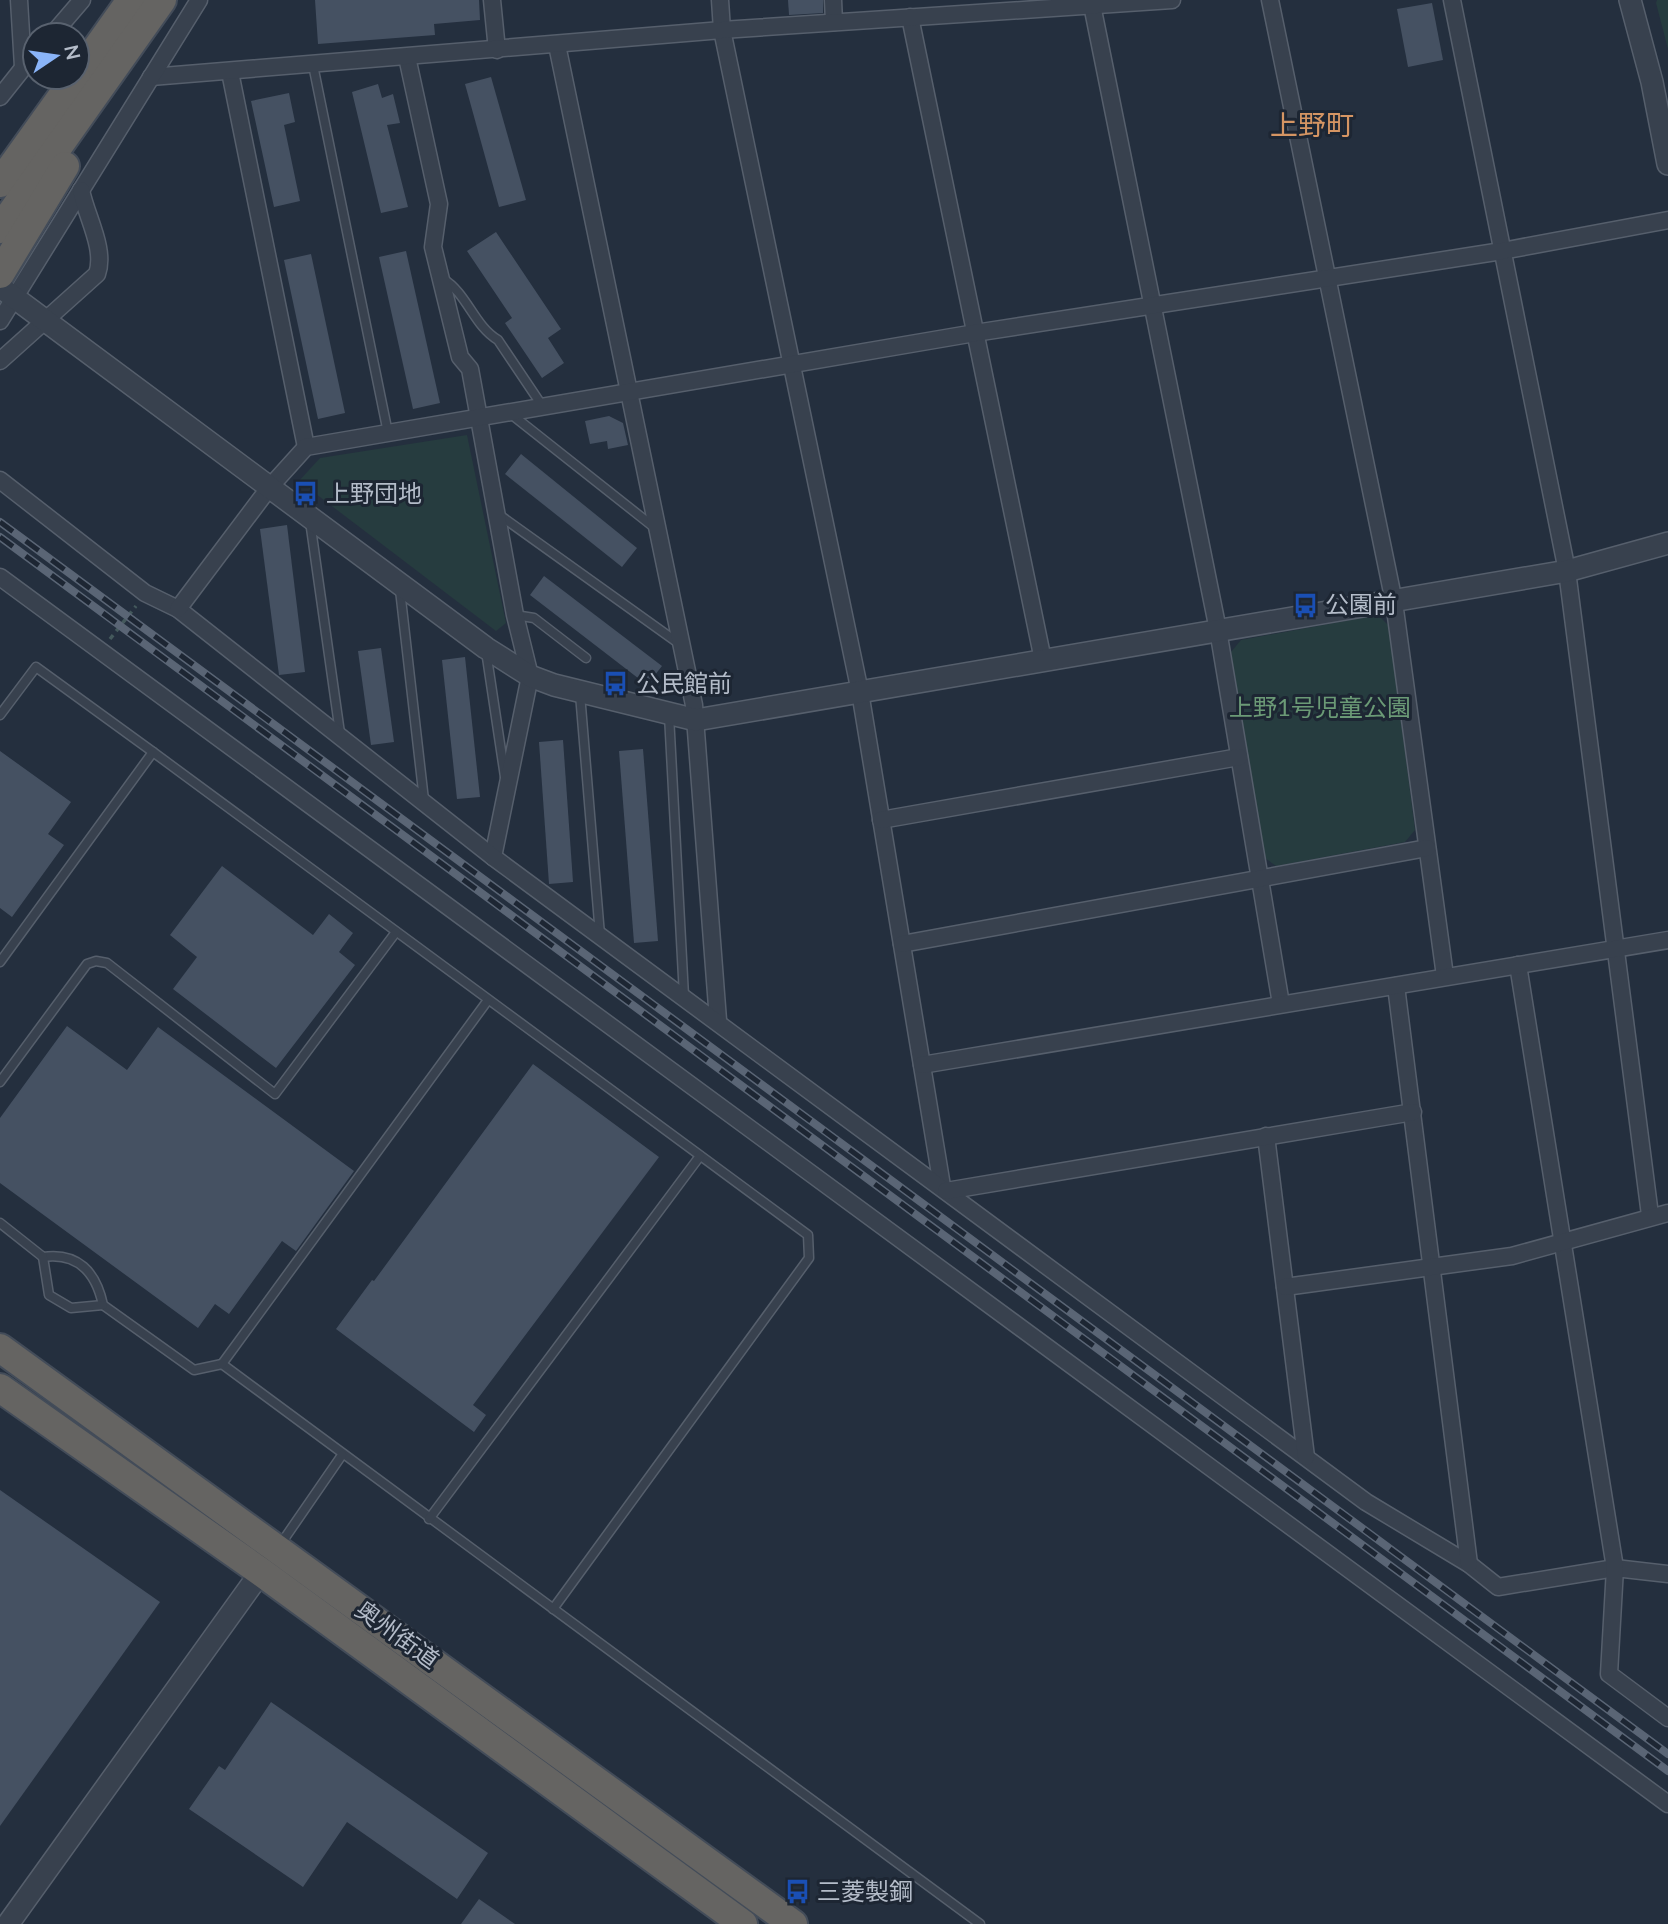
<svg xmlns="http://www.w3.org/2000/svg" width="1668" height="1924" viewBox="0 0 1668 1924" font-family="Lato,'Noto Sans JP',sans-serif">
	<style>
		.green { fill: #263c3f }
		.building { fill: #455162 }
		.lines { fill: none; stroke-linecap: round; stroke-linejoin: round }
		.service-casing { stroke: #565f6c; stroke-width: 11 }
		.minor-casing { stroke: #565f6c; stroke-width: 19 }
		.tertiary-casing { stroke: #565f6c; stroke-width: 24 }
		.trunk-casing { stroke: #434c59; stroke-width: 32 }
		.path { stroke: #44595c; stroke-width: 3.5; stroke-dasharray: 5 5; stroke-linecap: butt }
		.service { stroke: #38414e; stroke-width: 8 }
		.minor { stroke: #38414e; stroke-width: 16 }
		.tertiary { stroke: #38414e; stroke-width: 21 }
		.trunk { stroke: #656462; stroke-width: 28 }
		.rail-casing { stroke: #5a6575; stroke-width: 8 }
		.rail { stroke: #1d2633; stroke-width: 5; stroke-dasharray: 16; stroke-linecap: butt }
		.labels { text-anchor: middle; stroke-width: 6; stroke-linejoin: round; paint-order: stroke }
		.poi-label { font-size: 24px; fill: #b4bcc9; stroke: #1d2633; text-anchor: start }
		.park-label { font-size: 24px; fill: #6b9a76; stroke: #1d2633 }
		.street-label { font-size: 24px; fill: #b4bcc9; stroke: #1d2633 }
		.quarter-label { font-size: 28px; fill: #d59563; stroke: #1d2633 }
	</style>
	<rect width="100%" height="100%" fill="#242f3e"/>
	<g class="green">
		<polygon points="1657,0 1668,0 1668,49 1656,3"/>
		<polygon points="467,435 506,623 496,631 299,481 320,458"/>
		<polygon points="1378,615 1389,626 1415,830 1405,842 1276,866 1265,858 1231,652 1241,640"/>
	</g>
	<g class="building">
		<polygon points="315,0 479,0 480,20 434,24 435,35 318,44"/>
		<polygon points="788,0 823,0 823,13 789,15"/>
		<polygon points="1432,3 1443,60 1408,67 1397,9"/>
		<polygon points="491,77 526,200 499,207 465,84"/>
		<polygon points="378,84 382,98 393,94 400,123 387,125 408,207 381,213 352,92"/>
		<polygon points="289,93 295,122 284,125 300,201 274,207 251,101"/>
		<polygon points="496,232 561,329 548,338 564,363 542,378 505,323 512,318 467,251"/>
		<polygon points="406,251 440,403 413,409 379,257"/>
		<polygon points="311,254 345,413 318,419 284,260"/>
		<polygon points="609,416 623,423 628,445 608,449 607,441 590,444 585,421"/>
		<polygon points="521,454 637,548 622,567 505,474"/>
		<polygon points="287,525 305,672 279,675 260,529"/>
		<polygon points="544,576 662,666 647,685 530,595"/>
		<polygon points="381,648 394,742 371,745 358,651"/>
		<polygon points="465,657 480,797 457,799 442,660"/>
		<polygon points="563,740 573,882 549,884 539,742"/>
		<polygon points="643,749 658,941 634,943 619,751"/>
		<polygon points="0,751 71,802 48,834 64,845 12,917 0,908"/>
		<polygon points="222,866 313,935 329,914 353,933 339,952 355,965 276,1068 173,989 197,957 170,935"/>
		<polygon points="67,1026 127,1070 158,1027 354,1171 296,1251 282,1241 229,1314 215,1304 198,1328 0,1183 0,1118"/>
		<polygon points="533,1064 659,1157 473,1405 486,1415 474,1432 336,1329 372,1280 374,1281"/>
		<polygon points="0,1490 160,1602 0,1826"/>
		<polygon points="271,1702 488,1853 457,1899 347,1822 303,1887 189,1809 219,1766 225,1770"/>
		<polygon points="479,1899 515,1924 461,1924"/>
	</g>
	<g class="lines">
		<defs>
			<g id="service">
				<polyline points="313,65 388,433"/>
				<path d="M 443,279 C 467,293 474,326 498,340 L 543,407"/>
				<polyline points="511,414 655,528"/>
				<polyline points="498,514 681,645"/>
				<polyline points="310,521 340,733"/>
				<polyline points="400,590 424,800"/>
				<polyline points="515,615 534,618 586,658"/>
				<polyline points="486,651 505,777"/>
				<polyline points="580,694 600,935"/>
				<polyline points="0,715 36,667 153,752"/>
				<polyline points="669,715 684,996"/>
				<polyline points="0,962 153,752 808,1235 809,1258 553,1609"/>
				<polyline points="0,1082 87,964 96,961 107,963 275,1094 396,932"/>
				<path d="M 0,1223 L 43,1257 C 78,1252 96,1272 103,1305 L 194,1370 L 222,1364 L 980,1924"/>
				<polyline points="43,1257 49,1295 71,1308 103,1305"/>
				<polyline points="222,1364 488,1000"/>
				<polyline points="429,1519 700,1156"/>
				<polyline points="280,1545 342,1455"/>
			</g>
			<g id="minor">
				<polyline points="19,0 23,67"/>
				<polyline points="492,0 497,50"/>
				<polyline points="720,0 722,30 860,692 942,1186 945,1190"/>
				<polyline points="833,0 834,22"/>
				<polyline points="1270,0 1394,602 1445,976"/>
				<polyline points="1452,0 1567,571 1650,1215"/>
				<polyline points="1092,5 1218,630 1281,1004"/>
				<polyline points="910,17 1043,660"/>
				<polyline points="52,35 82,0"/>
				<polyline points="557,45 694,705 718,1020"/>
				<polyline points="407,57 439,204 433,247 460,357 470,369 515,615 530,676 493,857"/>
				<polyline points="230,72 306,447"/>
				<polyline points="151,77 722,30 1172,0"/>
				<polyline points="0,97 35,53"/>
				<polyline points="0,321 199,0"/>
				<path d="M 0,361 L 97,274 C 106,249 86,216 81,190"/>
				<polyline points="0,480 145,593 178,609 493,857 1366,1502 1469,1564 1498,1587 1615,1568 1668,1574"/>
				<polyline points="0,577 1668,1804"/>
				<polyline points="178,609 269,488 306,447 975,333 1502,251 1668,220"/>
				<polyline points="881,820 1239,757"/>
				<polyline points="902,944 1427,848"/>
				<polyline points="1518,965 1615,1568 1609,1674 1668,1718"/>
				<polyline points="1396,986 1469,1564"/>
				<polyline points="922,1065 1668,940"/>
				<polyline points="1266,1136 1306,1457"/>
				<polyline points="946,1191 1413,1112"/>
				<polyline points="1285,1287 1512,1256 1668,1213"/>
			</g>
			<g id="tertiary">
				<polyline points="1630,0 1652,82 1668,164"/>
				<polyline points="0,287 486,648 530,676 554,685 696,720 1567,571 1668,543"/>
				<polyline points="8,1924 268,1562"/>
			</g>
			<g id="trunk">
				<polyline points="77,76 131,0"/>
				<polyline points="0,183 76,77"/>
				<polyline points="0,229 162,0"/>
				<polyline points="0,274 65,166"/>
				<polyline points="0,1348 793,1924"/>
				<polyline points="0,1388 261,1572 743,1924"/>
			</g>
		</defs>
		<use href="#service" class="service-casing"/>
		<use href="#minor" class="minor-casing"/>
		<use href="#tertiary" class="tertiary-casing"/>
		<use href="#trunk" class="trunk-casing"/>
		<polyline class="path" points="110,639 136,606"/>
		<use href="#service" class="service"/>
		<use href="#minor" class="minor"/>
		<use href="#tertiary" class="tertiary"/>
		<use href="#trunk" class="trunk"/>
		<defs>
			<g id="rail">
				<polyline points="0,522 1668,1754"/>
				<polyline points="0,537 1668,1771"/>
			</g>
		</defs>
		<use href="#rail" class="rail-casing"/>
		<use href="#rail" class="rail"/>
	</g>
	<defs>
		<symbol id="bus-bare" viewBox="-9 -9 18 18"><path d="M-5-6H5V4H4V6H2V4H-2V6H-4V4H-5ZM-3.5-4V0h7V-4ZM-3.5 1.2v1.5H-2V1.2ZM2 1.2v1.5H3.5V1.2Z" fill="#1a4fb4" stroke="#1d2633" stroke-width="2.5" paint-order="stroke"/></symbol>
	</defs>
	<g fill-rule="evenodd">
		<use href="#bus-bare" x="288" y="476" width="35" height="35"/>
		<use href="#bus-bare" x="1288" y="588" width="35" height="35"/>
		<use href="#bus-bare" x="598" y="666" width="35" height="35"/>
		<use href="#bus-bare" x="780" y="1874" width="35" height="35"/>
	</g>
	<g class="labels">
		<g class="poi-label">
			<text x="326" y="502">上野団地</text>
			<text x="1325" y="613">公園前</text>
			<text x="636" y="692">公民館前</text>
			<text x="817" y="1900">三菱製鋼</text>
		</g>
		<g class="park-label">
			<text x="1320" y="716">上野1号児童公園</text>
		</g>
		<g class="street-label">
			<text transform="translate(397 1635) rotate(36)" y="8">奥州街道</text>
		</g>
		<g class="quarter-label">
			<text x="1312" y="135">上野町</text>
		</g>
	</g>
	<g transform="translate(56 56) rotate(77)"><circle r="33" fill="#1d2633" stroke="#59626f" stroke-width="2"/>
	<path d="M0-5L12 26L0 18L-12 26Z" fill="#8ab4f8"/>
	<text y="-10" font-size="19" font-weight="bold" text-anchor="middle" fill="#b4bcc9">N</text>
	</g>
</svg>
